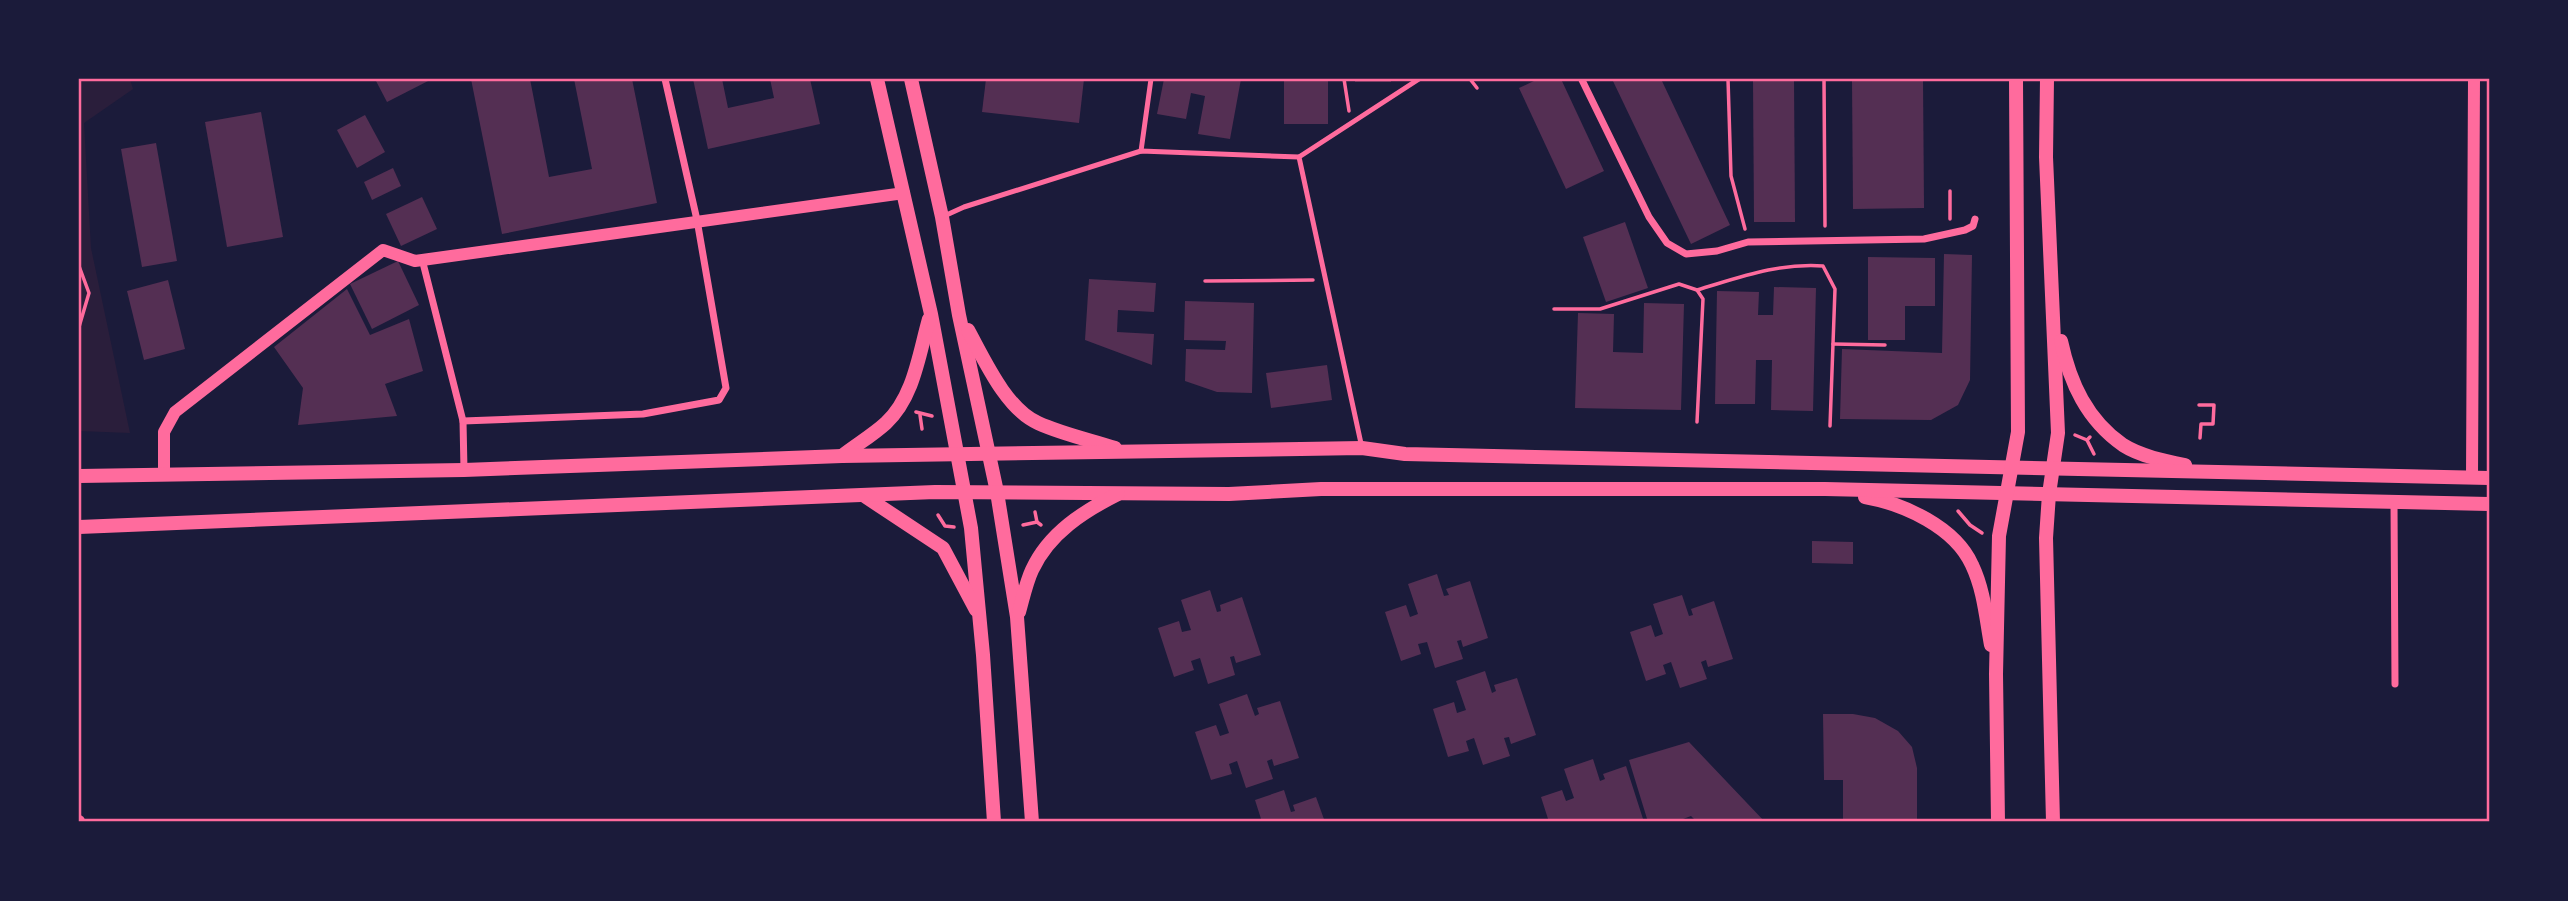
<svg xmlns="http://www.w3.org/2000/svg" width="2568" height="901" viewBox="0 0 2568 901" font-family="Commissioner,sans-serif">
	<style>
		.green { fill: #2a1e3b }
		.building { fill: #542f53 }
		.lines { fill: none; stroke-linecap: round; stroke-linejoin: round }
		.path { stroke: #ff6b9d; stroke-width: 3.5 }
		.service { stroke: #ff6b9d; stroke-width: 5 }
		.minor { stroke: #ff6b9d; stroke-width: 7 }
		.tertiary { stroke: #ff6b9d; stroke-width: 12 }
		.secondary { stroke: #ff6b9d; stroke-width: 14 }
		.neatline { fill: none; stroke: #ff6b9d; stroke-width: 2.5 }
	</style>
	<rect width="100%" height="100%" fill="#1b1b3a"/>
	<polygon class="green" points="79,79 130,79 133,89 84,123 91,248 130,433 79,431"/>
	<g class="building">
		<polygon points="375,79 432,79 387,102"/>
		<polygon points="471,79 530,79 549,177 592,169 574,79 632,79 657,203 502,234"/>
		<polygon points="693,79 722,79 728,108 774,98 770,79 810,79 820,124 708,149"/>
		<polygon points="986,79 1084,79 1079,123 982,112"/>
		<polygon points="1164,79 1241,79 1230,139 1198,134 1205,96 1191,93 1186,119 1157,114"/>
		<rect x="1284" y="79" width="44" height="45"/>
		<rect x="1355" y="79" width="36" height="3"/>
		<polygon points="1538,79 1561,79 1604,171 1566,189 1519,88"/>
		<polygon points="1612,79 1661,79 1730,225 1691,244"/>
		<polygon points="1753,79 1794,79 1795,222 1754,222"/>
		<polygon points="1852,79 1923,79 1924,208 1853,209"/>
		<polygon points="261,112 283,237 227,247 205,122"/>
		<polygon points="365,115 385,152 357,168 337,130"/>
		<polygon points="156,143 177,261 142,267 121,149"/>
		<polygon points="393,168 401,186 372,200 364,182"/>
		<polygon points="422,197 437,229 401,246 386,214"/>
		<polygon points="1625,222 1648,288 1606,302 1583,237"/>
		<polygon points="1944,254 1972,255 1970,380 1958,405 1931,420 1840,419 1842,349 1942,353"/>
		<polygon points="1868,257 1935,258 1935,306 1905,306 1905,340 1868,340"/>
		<polygon points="398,261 419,305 372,329 350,284"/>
		<polygon points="1089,279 1156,283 1154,312 1118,310 1117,332 1154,334 1152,365 1085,340"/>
		<polygon points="168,280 185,349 144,360 127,291"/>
		<polygon points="1774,287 1816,288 1813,411 1771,410 1772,360 1756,360 1755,404 1715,404 1717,291 1759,292 1758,315 1773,315"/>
		<polygon points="347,289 370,335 409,319 423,371 385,384 397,416 298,425 303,388 274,347"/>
		<polygon points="1185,301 1254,303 1252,393 1217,392 1185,381 1186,349 1225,350 1226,341 1184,340"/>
		<polygon points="1644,303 1684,304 1681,410 1575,408 1578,313 1614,314 1613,352 1643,353"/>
		<polygon points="1327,365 1332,400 1271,408 1266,373"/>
		<polygon points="1812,541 1853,542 1853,564 1812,563"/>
		<polygon points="1437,574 1444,596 1449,595 1446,589 1470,581 1488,638 1463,647 1461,640 1457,641 1463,659 1435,668 1427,642 1418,644 1421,654 1401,661 1385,612 1406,605 1410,617 1418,614 1408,584"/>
		<polygon points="1210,590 1217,612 1221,611 1220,605 1242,597 1261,655 1236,663 1234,656 1230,657 1235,675 1208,684 1200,658 1191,661 1194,670 1174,677 1158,628 1179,621 1182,632 1191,630 1181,600"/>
		<polygon points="1682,595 1689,616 1693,615 1691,609 1714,601 1733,659 1708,667 1706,660 1701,662 1707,679 1680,688 1671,662 1663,665 1666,674 1646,681 1630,632 1651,625 1655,637 1663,634 1653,604"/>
		<polygon points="1485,671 1492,693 1496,691 1494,685 1517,678 1536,735 1511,744 1509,737 1504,738 1510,756 1483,765 1474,738 1466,741 1469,751 1448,757 1433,709 1454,702 1457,713 1466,710 1456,681"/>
		<polygon points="1247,694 1255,716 1259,714 1257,708 1280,701 1299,758 1274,766 1272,759 1267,761 1273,779 1246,788 1237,761 1229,764 1232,774 1211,780 1195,732 1216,725 1220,736 1229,733 1219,704"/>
		<polygon points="1823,714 1853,714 1875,718 1898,731 1912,747 1917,768 1917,822 1843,822 1843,780 1824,780"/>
		<polygon points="1689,742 1765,822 1697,822 1691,816 1675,822 1648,822 1629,760"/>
		<polygon points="1593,759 1600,781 1605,779 1603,774 1626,766 1644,822 1549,822 1541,797 1562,790 1566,801 1574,798 1564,769"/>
		<polygon points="1284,790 1291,812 1295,811 1293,805 1316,797 1325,822 1262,822 1255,800"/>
	</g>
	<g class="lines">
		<g class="path">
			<polyline points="1344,79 1349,111"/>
			<polyline points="1470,79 1477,88"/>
			<polyline points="1728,79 1731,176 1745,229"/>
			<polyline points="1824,79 1825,226"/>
			<polyline points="1950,191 1950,219"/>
			<polyline points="79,266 89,293 79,327"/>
			<polyline points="1205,281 1313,280"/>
			<path d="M 1697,290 C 1741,277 1777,263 1823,266 L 1835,289 L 1830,426"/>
			<polyline points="1554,309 1600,309 1679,284 1697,290 1703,299 1697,422"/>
			<polyline points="1833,344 1885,345"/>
			<polyline points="2199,405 2214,405 2213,424 2201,424 2200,438"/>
			<polyline points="916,412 932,416"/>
			<polyline points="920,415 922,429"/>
			<polyline points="2075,435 2087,440 2090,437"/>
			<polyline points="2087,440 2094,454"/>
			<polyline points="1958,511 1970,525 1982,533"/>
			<polyline points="1035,512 1037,522 1041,525"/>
			<polyline points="938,515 945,526 954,527"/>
			<polyline points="1023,525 1037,522"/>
		</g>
		<g class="service">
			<polyline points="1141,151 1151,79"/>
			<polyline points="942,217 964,207 1141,151 1299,157"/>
			<polyline points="1362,448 1299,157 1419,79"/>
		</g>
		<g class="minor">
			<polyline points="1583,79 1582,80 1649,217 1667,243 1686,254 1717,251 1748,242 1924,239 1965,230 1973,226 1975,219"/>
			<polyline points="422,259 463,421 464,470"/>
			<polyline points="463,421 643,414 719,400 726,388 697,220 665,79"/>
			<polyline points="2394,502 2395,684"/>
		</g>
		<g class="tertiary">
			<polyline points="164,475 164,432 175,412 383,250 415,261 904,193"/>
			<polyline points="2472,477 2474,79"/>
			<polyline points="79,821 79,822"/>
		</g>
		<g class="secondary">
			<polyline points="877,79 931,314 971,528 983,655 994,822"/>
			<polyline points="911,79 942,217 959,315 997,492 1017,617 1032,822"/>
			<polyline points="2047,79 2046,157 2058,433 2049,494 2046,538 2053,822"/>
			<path d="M 968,330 C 984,359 1006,409 1038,423 C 1062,434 1090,440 1115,448"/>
			<path d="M 2061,341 C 2070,383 2087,420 2123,445 C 2140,456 2165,461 2185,465"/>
			<path d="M 842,456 C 856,445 873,435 886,423 C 914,397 919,354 929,319"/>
			<polyline points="79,476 464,470 842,456 1362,448 1405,454 2489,478"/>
			<polyline points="863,495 943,548 976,610"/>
			<path d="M 1865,497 C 1904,504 1955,527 1972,565 C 1984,590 1986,618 1991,645"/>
			<polyline points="79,527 935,492 1229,494 1321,489 1825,489 2489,504"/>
			<path d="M 1019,612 C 1023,598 1026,583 1032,570 C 1049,533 1084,511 1118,494"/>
			<polyline points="1998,822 1996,674 1999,536 2018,432 2016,79"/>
		</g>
	</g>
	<rect width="2568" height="901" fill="none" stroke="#1b1b3a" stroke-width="161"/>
	<rect x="80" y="80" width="2408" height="740" class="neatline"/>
</svg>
